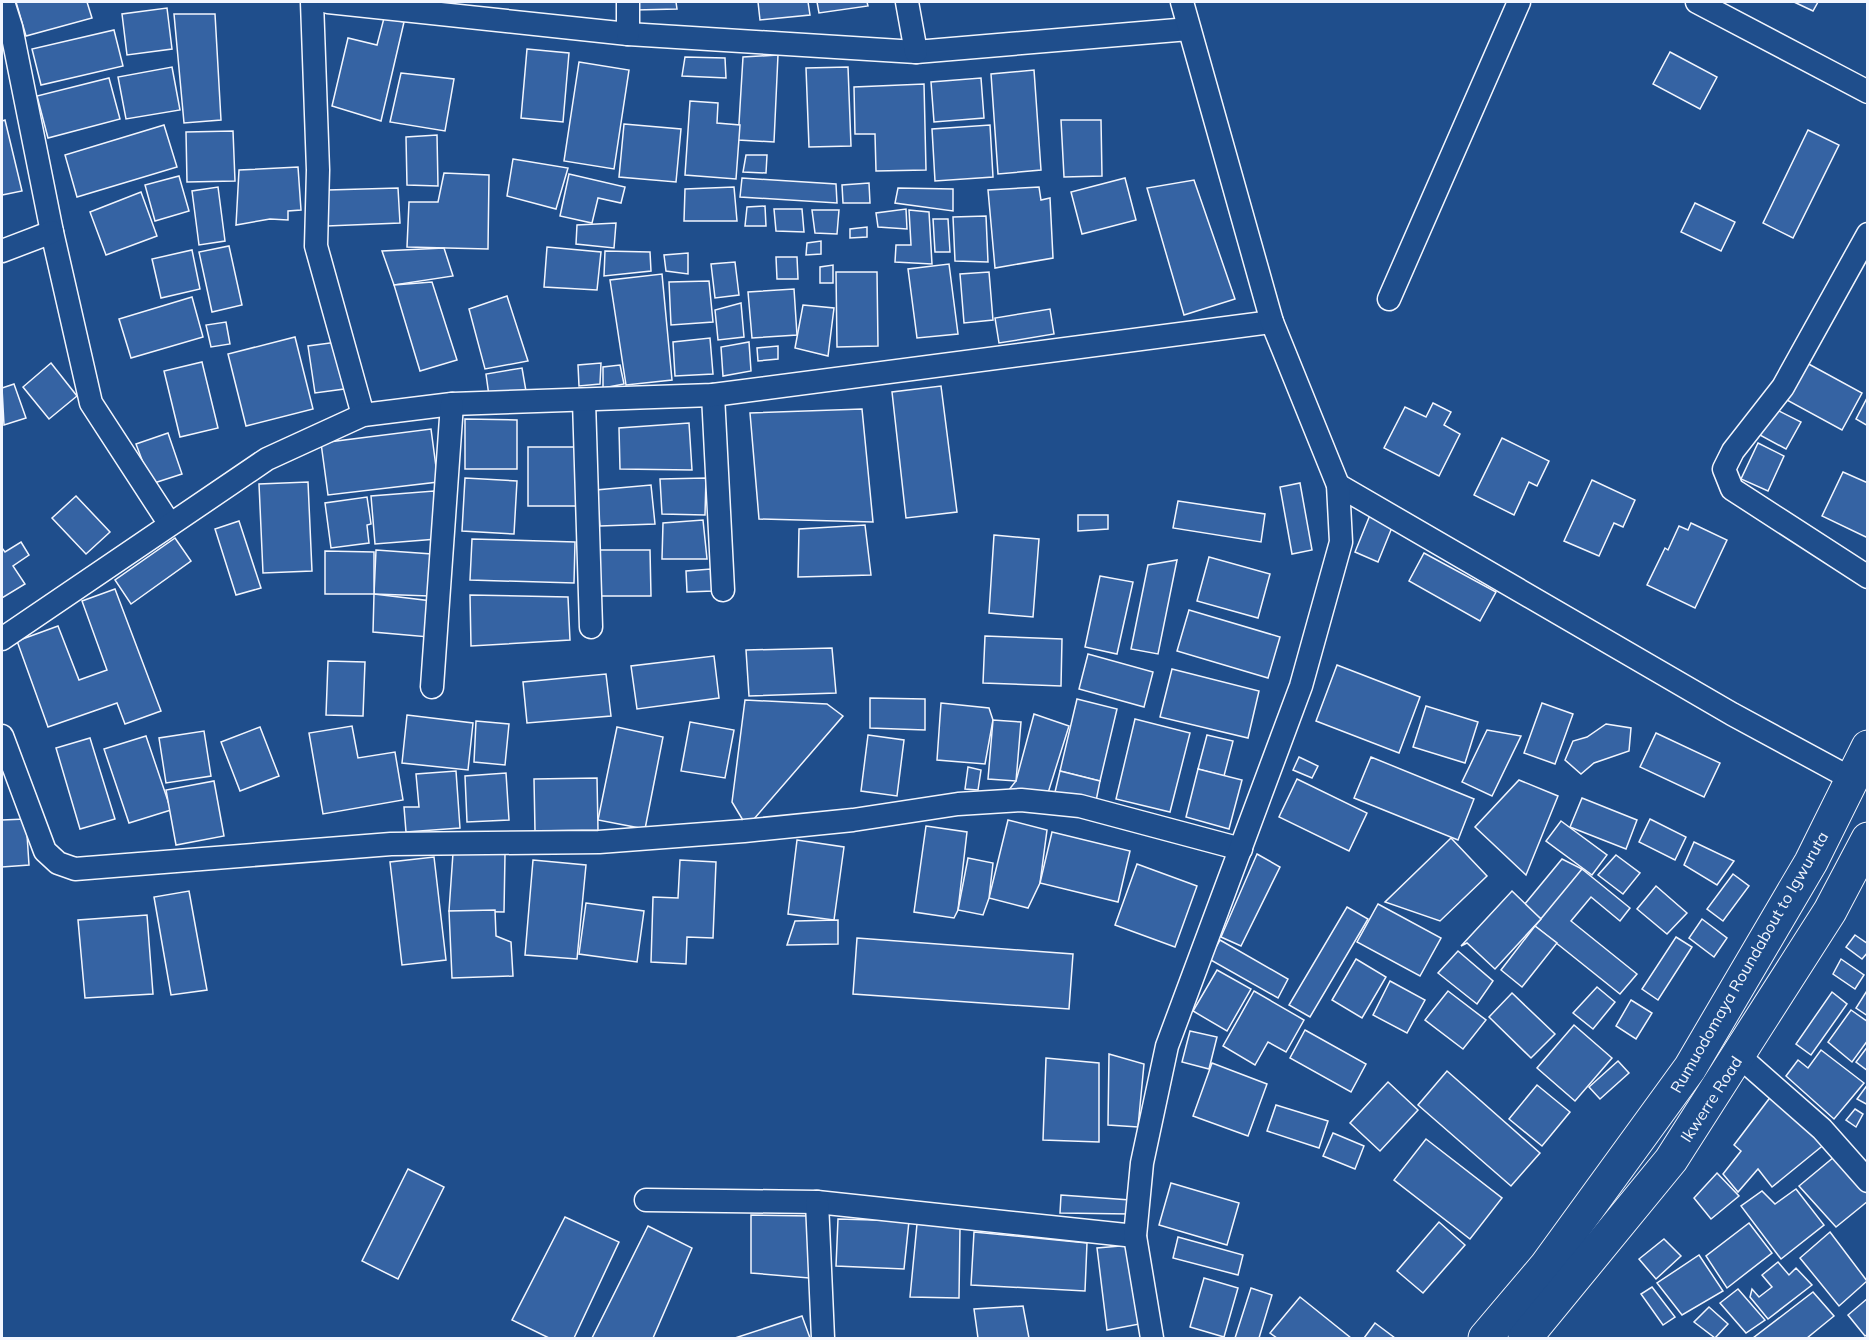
<svg xmlns="http://www.w3.org/2000/svg" width="1869" height="1340" viewBox="0 0 1869 1340" font-family="Mulish,sans-serif">
	<style>
		.building { fill: #3563a3; stroke: #f2f6ff; stroke-width: 1.5 }
		.lines { fill: none; stroke-linecap: round; stroke-linejoin: round }
		.minor-casing { stroke: #f2f6ff; stroke-width: 25 }
		.primary-casing { stroke: #f2f6ff; stroke-width: 35 }
		.minor { stroke: #1f4e8c; stroke-width: 22 }
		.primary { stroke: #1f4e8c; stroke-width: 33 }
		.labels { text-anchor: middle; stroke-width: 4.5; stroke-linejoin: round; paint-order: stroke }
		.street-label { font-size: 16px; fill: #f2f6ff; stroke: #1f4e8c }
	</style>
	<rect width="100%" height="100%" fill="#1f4e8c"/>
	<g class="building">
		<polygon points="16,2 87,2 92,18 26,36"/>
		<polygon points="635,2 676,2 677,9 635,10"/>
		<polygon points="758,2 808,2 810,15 760,20"/>
		<polygon points="817,2 867,2 868,6 819,13"/>
		<polygon points="1794,2 1818,2 1813,11"/>
		<polygon points="167,8 172,49 127,55 122,14"/>
		<polygon points="174,14 215,14 221,120 184,123"/>
		<polygon points="384,18 404,22 381,121 332,106 348,38 377,45"/>
		<polygon points="114,30 123,66 41,85 32,49"/>
		<polygon points="527,49 569,53 563,122 521,118"/>
		<polygon points="1670,52 1717,77 1700,109 1653,84"/>
		<polygon points="778,55 774,142 738,140 743,57"/>
		<polygon points="685,57 725,58 726,78 682,76"/>
		<polygon points="579,62 629,70 614,169 564,161"/>
		<polygon points="172,67 180,110 126,119 118,77"/>
		<polygon points="848,67 851,146 809,147 806,68"/>
		<polygon points="1034,70 1041,170 998,174 991,74"/>
		<polygon points="401,73 454,79 445,131 390,122"/>
		<polygon points="109,78 120,119 48,138 37,96"/>
		<polygon points="981,78 984,118 934,122 931,82"/>
		<polygon points="924,84 926,170 876,171 875,134 855,134 854,87"/>
		<polygon points="690,101 718,103 717,123 740,125 736,179 685,175"/>
		<polygon points="5,120 22,191 2,195 2,121"/>
		<polygon points="1061,120 1101,120 1102,176 1064,177"/>
		<polygon points="624,124 681,129 676,182 619,177"/>
		<polygon points="164,125 177,167 77,197 65,155"/>
		<polygon points="990,125 993,177 935,181 932,129"/>
		<polygon points="1808,130 1839,145 1793,238 1763,223"/>
		<polygon points="233,131 235,181 187,182 186,132"/>
		<polygon points="437,135 438,186 407,185 406,137"/>
		<polygon points="746,155 767,155 766,173 743,172"/>
		<polygon points="513,159 568,168 556,209 507,196"/>
		<polygon points="298,167 301,210 288,211 288,220 270,219 236,225 239,170"/>
		<polygon points="444,173 489,175 488,249 407,247 409,202 438,202"/>
		<polygon points="569,174 625,187 621,203 598,198 592,223 560,216"/>
		<polygon points="179,176 189,211 155,221 145,185"/>
		<polygon points="742,178 836,184 837,203 740,197"/>
		<polygon points="1125,178 1136,220 1082,234 1071,192"/>
		<polygon points="1194,180 1235,299 1184,315 1147,188"/>
		<polygon points="869,183 870,203 843,203 842,185"/>
		<polygon points="218,187 225,241 199,245 192,191"/>
		<polygon points="734,187 737,221 684,221 685,189"/>
		<polygon points="1039,187 1041,200 1050,198 1053,258 995,268 988,190"/>
		<polygon points="398,188 400,223 327,226 328,190"/>
		<polygon points="898,188 953,189 953,211 895,203"/>
		<polygon points="141,192 157,236 106,255 90,212"/>
		<polygon points="1695,203 1735,222 1721,251 1681,232"/>
		<polygon points="765,206 766,226 745,226 747,207"/>
		<polygon points="774,209 802,209 804,232 776,231"/>
		<polygon points="906,209 907,229 878,227 876,213"/>
		<polygon points="812,210 839,210 837,234 815,233"/>
		<polygon points="909,210 929,212 932,264 895,262 896,245 911,245"/>
		<polygon points="986,216 988,262 955,261 953,217"/>
		<polygon points="933,219 948,219 950,252 935,252"/>
		<polygon points="616,223 614,248 576,244 577,225"/>
		<polygon points="867,227 867,237 850,238 850,229"/>
		<polygon points="821,241 821,254 806,255 807,243"/>
		<polygon points="229,246 242,305 212,312 199,252"/>
		<polygon points="547,247 601,252 597,290 544,287"/>
		<polygon points="444,248 453,276 394,285 382,251"/>
		<polygon points="192,250 200,289 161,298 152,259"/>
		<polygon points="605,251 650,252 651,271 604,276"/>
		<polygon points="688,253 688,274 666,271 664,255"/>
		<polygon points="776,257 797,257 798,279 777,279"/>
		<polygon points="735,262 739,295 715,298 711,264"/>
		<polygon points="949,264 958,334 917,338 908,269"/>
		<polygon points="833,265 833,283 820,283 820,267"/>
		<polygon points="836,272 877,272 878,346 837,347"/>
		<polygon points="989,272 993,320 964,323 960,274"/>
		<polygon points="662,274 672,380 626,385 610,280"/>
		<polygon points="709,281 713,322 671,325 669,282"/>
		<polygon points="432,282 457,360 420,371 394,285"/>
		<polygon points="794,289 797,335 752,338 748,292"/>
		<polygon points="507,296 528,361 485,369 469,309"/>
		<polygon points="192,297 203,337 131,358 119,319"/>
		<polygon points="741,303 744,337 718,340 715,310"/>
		<polygon points="803,305 834,308 828,356 795,348"/>
		<polygon points="1050,309 1054,334 999,343 995,318"/>
		<polygon points="226,322 230,344 211,347 206,325"/>
		<polygon points="295,337 313,409 246,426 228,354"/>
		<polygon points="710,338 713,374 675,376 673,342"/>
		<polygon points="337,342 344,389 315,393 308,346"/>
		<polygon points="749,342 751,371 723,376 721,347"/>
		<polygon points="778,346 778,359 758,361 757,348"/>
		<polygon points="202,362 218,428 180,437 164,371"/>
		<polygon points="1805,362 1862,393 1842,430 1785,399"/>
		<polygon points="51,363 77,396 49,419 23,387"/>
		<polygon points="601,363 600,384 579,386 578,365"/>
		<polygon points="620,365 624,384 603,388 603,367"/>
		<polygon points="522,368 526,391 489,396 486,374"/>
		<polygon points="14,384 26,418 4,425 2,388"/>
		<polygon points="941,386 957,512 906,518 892,392"/>
		<polygon points="1867,398 1868,398 1868,426 1856,419"/>
		<polygon points="1433,403 1451,412 1444,425 1460,434 1439,476 1384,448 1405,407 1426,417"/>
		<polygon points="1773,408 1801,422 1786,449 1758,434"/>
		<polygon points="862,409 873,522 759,519 750,413"/>
		<polygon points="465,419 517,420 517,469 465,469"/>
		<polygon points="689,423 692,470 620,469 619,428"/>
		<polygon points="431,429 438,482 328,495 321,443"/>
		<polygon points="168,433 182,474 151,484 136,444"/>
		<polygon points="1502,438 1549,461 1537,486 1529,482 1514,515 1474,495"/>
		<polygon points="1758,443 1784,456 1768,491 1741,479"/>
		<rect x="528" y="447" width="50" height="59"/>
		<polygon points="1843,472 1868,483 1868,538 1822,516"/>
		<polygon points="465,478 517,481 514,534 462,531"/>
		<polygon points="706,478 705,515 662,514 660,479"/>
		<polygon points="1592,480 1635,500 1623,527 1614,523 1599,556 1564,541"/>
		<polygon points="308,482 312,571 263,573 259,484"/>
		<polygon points="1300,483 1312,550 1292,554 1280,487"/>
		<polygon points="651,485 655,524 600,526 596,490"/>
		<polygon points="434,491 437,539 375,544 371,496"/>
		<polygon points="76,496 110,532 86,554 52,518"/>
		<polygon points="367,497 371,524 367,525 369,543 331,548 325,503"/>
		<polygon points="1178,501 1265,514 1261,542 1173,528"/>
		<polygon points="1078,515 1108,515 1108,529 1078,531"/>
		<polygon points="1370,515 1393,525 1378,562 1355,552"/>
		<polygon points="703,520 707,559 662,559 663,523"/>
		<polygon points="239,521 261,588 236,595 215,529"/>
		<polygon points="1691,523 1727,540 1695,608 1647,585 1665,548 1668,550 1679,526 1688,530"/>
		<polygon points="865,525 871,575 798,577 799,529"/>
		<polygon points="994,535 1039,539 1033,617 989,613"/>
		<polygon points="175,538 191,561 131,604 115,580"/>
		<polygon points="472,539 575,542 574,583 470,580"/>
		<polygon points="21,542 29,555 13,566 25,584 2,598 2,548 5,552"/>
		<polygon points="376,550 432,554 429,596 374,594"/>
		<polygon points="595,550 650,550 651,596 595,596"/>
		<polygon points="325,551 374,552 374,594 325,594"/>
		<polygon points="1424,553 1496,592 1480,621 1409,581"/>
		<polygon points="1209,557 1270,574 1258,618 1197,601"/>
		<polygon points="1177,560 1158,654 1131,649 1148,565"/>
		<polygon points="711,569 713,591 687,592 686,571"/>
		<polygon points="1100,576 1133,582 1117,654 1085,647"/>
		<polygon points="115,589 161,711 125,724 117,703 48,727 17,641 58,626 79,680 107,670 82,601"/>
		<polygon points="374,594 432,601 429,637 373,632"/>
		<polygon points="470,595 568,597 570,640 471,646"/>
		<polygon points="1189,610 1280,637 1268,678 1177,651"/>
		<polygon points="985,636 1062,639 1061,686 983,683"/>
		<polygon points="832,648 836,693 749,696 746,650"/>
		<polygon points="1088,654 1153,672 1144,707 1079,689"/>
		<polygon points="714,656 719,698 637,709 631,666"/>
		<polygon points="328,661 365,662 363,716 326,715"/>
		<polygon points="1337,665 1420,697 1399,753 1316,721"/>
		<polygon points="1172,669 1259,691 1248,738 1160,717"/>
		<polygon points="606,674 611,716 527,723 523,682"/>
		<polygon points="870,698 925,699 925,730 870,728"/>
		<polygon points="1077,699 1117,709 1100,781 1060,771"/>
		<polygon points="745,700 827,704 843,716 747,827 732,802"/>
		<polygon points="941,703 989,708 993,720 985,764 937,760"/>
		<polygon points="1542,703 1573,714 1555,764 1524,753"/>
		<polygon points="1426,706 1478,722 1465,763 1413,747"/>
		<polygon points="1034,714 1069,726 1048,793 1008,791 1016,781"/>
		<polygon points="407,715 473,723 468,770 402,763"/>
		<polygon points="1135,719 1190,733 1170,812 1116,799"/>
		<polygon points="993,720 1021,722 1016,781 988,779"/>
		<polygon points="476,721 509,724 505,765 474,762"/>
		<polygon points="690,722 734,730 725,778 681,771"/>
		<polygon points="1606,724 1631,728 1629,751 1594,763 1581,774 1565,760 1573,741 1587,737"/>
		<polygon points="352,726 358,758 395,752 403,800 323,814 309,733"/>
		<polygon points="260,727 279,776 240,791 221,742"/>
		<polygon points="617,727 663,737 645,829 598,820"/>
		<polygon points="1487,730 1521,736 1492,796 1462,782"/>
		<polygon points="204,731 211,776 166,783 159,738"/>
		<polygon points="1656,733 1720,763 1704,797 1640,767"/>
		<polygon points="868,735 904,740 897,796 861,791"/>
		<polygon points="1207,735 1233,741 1224,776 1198,769"/>
		<polygon points="146,736 171,810 129,823 104,749"/>
		<polygon points="90,738 115,819 80,829 56,748"/>
		<polygon points="1299,757 1318,766 1312,778 1293,770"/>
		<polygon points="1371,757 1474,799 1458,840 1354,798"/>
		<polygon points="968,767 981,770 978,790 965,789"/>
		<polygon points="1198,769 1242,780 1229,829 1186,817"/>
		<polygon points="456,771 460,828 406,832 404,807 419,807 416,774"/>
		<polygon points="1060,771 1100,781 1096,801 1055,792"/>
		<polygon points="506,773 509,820 467,822 465,776"/>
		<polygon points="597,778 598,830 535,831 534,779"/>
		<polygon points="1297,779 1367,813 1349,851 1279,817"/>
		<polygon points="1519,780 1558,796 1526,875 1475,827"/>
		<polygon points="214,781 224,836 176,845 166,790"/>
		<polygon points="1582,798 1637,820 1626,849 1570,827"/>
		<polygon points="26,819 29,865 2,867 2,820"/>
		<polygon points="1650,819 1686,837 1675,860 1639,842"/>
		<polygon points="1008,820 1047,830 1040,883 1028,908 989,898"/>
		<polygon points="1561,821 1607,855 1592,875 1546,841"/>
		<polygon points="926,826 967,832 958,910 954,918 914,912"/>
		<polygon points="1052,832 1130,851 1118,902 1040,883"/>
		<polygon points="1451,838 1487,876 1440,921 1385,902"/>
		<polygon points="797,840 844,847 834,920 788,914"/>
		<polygon points="1694,842 1734,861 1717,885 1684,865"/>
		<polygon points="453,853 505,854 504,912 449,911"/>
		<polygon points="1257,854 1280,867 1241,946 1221,937"/>
		<polygon points="1616,855 1640,873 1623,894 1598,875"/>
		<polygon points="434,857 446,960 402,965 390,862"/>
		<polygon points="968,858 993,863 989,898 983,915 958,910"/>
		<polygon points="1562,859 1582,869 1545,922 1524,905"/>
		<polygon points="533,860 586,865 577,959 525,955"/>
		<polygon points="680,860 716,862 713,938 687,937 686,964 651,962 653,897 678,898"/>
		<polygon points="1137,864 1197,886 1175,947 1115,925"/>
		<polygon points="1582,869 1630,908 1620,921 1591,897 1571,921 1637,974 1620,994 1535,926"/>
		<polygon points="1733,874 1749,886 1723,921 1707,909"/>
		<polygon points="1656,886 1687,913 1667,934 1637,909"/>
		<polygon points="189,891 207,990 171,995 154,897"/>
		<polygon points="1512,891 1541,919 1495,969 1467,943 1461,946"/>
		<polygon points="586,903 644,911 637,962 579,954"/>
		<polygon points="1378,904 1441,938 1420,976 1357,942"/>
		<polygon points="1347,907 1368,919 1310,1017 1289,1005"/>
		<polygon points="495,910 496,936 511,942 513,976 452,978 449,911"/>
		<polygon points="147,915 153,994 85,998 78,920"/>
		<polygon points="1702,919 1727,938 1714,957 1689,938"/>
		<polygon points="838,920 838,944 787,945 795,921"/>
		<polygon points="1535,926 1557,943 1522,987 1501,970"/>
		<polygon points="1855,935 1868,944 1868,952 1862,959 1846,947"/>
		<polygon points="1676,937 1692,947 1658,1000 1642,989"/>
		<polygon points="857,938 1073,954 1069,1009 853,994"/>
		<polygon points="1220,940 1288,979 1278,998 1209,959"/>
		<polygon points="1458,951 1493,981 1477,1004 1438,973"/>
		<polygon points="1356,959 1386,977 1362,1018 1332,1000"/>
		<polygon points="1841,959 1864,975 1855,989 1833,974"/>
		<polygon points="1217,970 1251,989 1227,1031 1193,1011"/>
		<polygon points="1390,981 1425,1000 1407,1033 1373,1015"/>
		<polygon points="1597,987 1615,1002 1593,1029 1573,1013"/>
		<polygon points="1868,989 1868,1016 1856,1008"/>
		<polygon points="1254,991 1304,1020 1286,1052 1268,1042 1255,1065 1223,1046"/>
		<polygon points="1448,991 1486,1020 1463,1049 1425,1020"/>
		<polygon points="1832,992 1847,1004 1811,1055 1796,1044"/>
		<polygon points="1512,993 1555,1034 1531,1058 1489,1017"/>
		<polygon points="1631,1000 1652,1013 1636,1039 1616,1026"/>
		<polygon points="1851,1010 1868,1022 1868,1040 1852,1062 1828,1042"/>
		<polygon points="1574,1025 1612,1058 1575,1101 1537,1068"/>
		<polygon points="1305,1030 1366,1064 1351,1092 1290,1058"/>
		<polygon points="1190,1031 1217,1037 1209,1069 1182,1062"/>
		<polygon points="1868,1046 1868,1071 1856,1062"/>
		<polygon points="1821,1050 1864,1083 1834,1119 1786,1076 1798,1060 1808,1068"/>
		<polygon points="1109,1054 1144,1064 1138,1127 1108,1125"/>
		<polygon points="1046,1058 1099,1063 1099,1142 1043,1140"/>
		<polygon points="1618,1061 1629,1073 1600,1099 1589,1087"/>
		<polygon points="1212,1063 1267,1084 1248,1136 1193,1116"/>
		<polygon points="1447,1071 1540,1153 1511,1186 1418,1105"/>
		<polygon points="1388,1082 1418,1110 1380,1151 1350,1123"/>
		<polygon points="1868,1084 1868,1105 1857,1099"/>
		<polygon points="1537,1085 1570,1112 1542,1146 1509,1119"/>
		<polygon points="1775,1091 1826,1143 1772,1187 1758,1169 1738,1192 1723,1174 1741,1151 1734,1145"/>
		<polygon points="1276,1105 1328,1121 1319,1148 1267,1131"/>
		<polygon points="1855,1109 1863,1114 1856,1127 1846,1120"/>
		<polygon points="1333,1133 1364,1146 1355,1169 1323,1156"/>
		<polygon points="1426,1139 1502,1198 1470,1239 1394,1180"/>
		<polygon points="1834,1157 1868,1193 1868,1201 1836,1227 1799,1186"/>
		<polygon points="408,1169 444,1187 398,1279 362,1261"/>
		<polygon points="1717,1173 1739,1196 1711,1219 1694,1198"/>
		<polygon points="1171,1183 1239,1203 1227,1245 1159,1225"/>
		<polygon points="1796,1189 1824,1225 1781,1259 1741,1206 1762,1191 1775,1204"/>
		<polygon points="1061,1195 1130,1200 1130,1214 1060,1213"/>
		<polygon points="751,1215 810,1216 809,1278 751,1273"/>
		<polygon points="565,1217 619,1242 574,1338 549,1338 512,1320"/>
		<polygon points="838,1219 909,1221 904,1269 836,1266"/>
		<polygon points="1439,1222 1465,1245 1423,1293 1397,1271"/>
		<polygon points="1749,1223 1772,1253 1727,1288 1706,1256"/>
		<polygon points="917,1224 960,1228 959,1298 910,1297"/>
		<polygon points="648,1226 692,1248 653,1338 592,1338"/>
		<polygon points="974,1232 1087,1243 1085,1291 971,1285"/>
		<polygon points="1830,1232 1867,1281 1839,1306 1800,1258"/>
		<polygon points="1178,1237 1243,1255 1238,1275 1173,1258"/>
		<polygon points="1664,1239 1681,1256 1656,1279 1639,1259"/>
		<polygon points="1132,1245 1145,1323 1107,1330 1097,1248"/>
		<polygon points="1699,1255 1723,1291 1682,1315 1657,1283"/>
		<polygon points="1778,1262 1789,1275 1796,1268 1812,1285 1768,1319 1750,1297 1752,1289 1759,1297 1772,1287 1762,1275"/>
		<polygon points="1204,1278 1238,1288 1224,1337 1190,1327"/>
		<polygon points="1652,1287 1675,1317 1663,1325 1641,1294"/>
		<polygon points="1251,1288 1272,1295 1259,1338 1235,1338"/>
		<polygon points="1738,1289 1765,1320 1746,1333 1720,1303"/>
		<polygon points="1813,1292 1834,1316 1807,1338 1753,1338"/>
		<polygon points="1300,1297 1351,1338 1277,1338 1270,1333"/>
		<polygon points="1868,1298 1868,1334 1865,1336 1848,1315"/>
		<polygon points="1023,1306 1029,1338 978,1338 974,1309"/>
		<polygon points="1709,1307 1728,1324 1715,1338 1694,1322"/>
		<polygon points="802,1316 810,1338 735,1338"/>
		<polygon points="1375,1323 1395,1338 1364,1338"/>
	</g>
	<g class="lines">
		<defs>
			<g id="minor">
				<polyline points="3,2 11,27 52,232 91,403 169,523"/>
				<polyline points="312,2 318,170 316,246 363,415"/>
				<polyline points="328,2 628,34 916,52 1189,29"/>
				<polyline points="628,2 628,34"/>
				<polyline points="907,2 916,52"/>
				<polyline points="1697,2 1868,92"/>
				<polyline points="1868,234 1783,387 1733,451 1724,469 1732,489 1868,577"/>
				<polyline points="2,251 52,232"/>
				<polyline points="1389,299 1519,2"/>
				<polyline points="713,395 723,590"/>
				<polyline points="584,401 591,627"/>
				<polyline points="1338,485 1732,714 1852,779"/>
				<polyline points="2,639 267,459 363,415 452,404 713,395 1272,322"/>
				<polyline points="432,687 452,404"/>
				<polyline points="2,736 45,851 58,863 75,869 391,844 599,842 744,831 853,820 958,804 1021,800 1080,806 1241,849"/>
				<polyline points="1739,1056 1822,1129 1868,1181"/>
				<polyline points="646,1200 817,1202 1135,1236"/>
				<polyline points="817,1202 823,1338"/>
				<polyline points="1152,1338 1135,1236 1142,1163 1167,1046 1301,686 1341,542 1338,485 1272,322 1182,2"/>
			</g>
			<g id="primary">
				<polyline points="1485,1338 1546,1266 1690,1068 1811,862 1868,747"/>
				<polyline points="1525,1338 1671,1160 1830,911 1868,839"/>
			</g>
		</defs>
		<use href="#minor" class="minor-casing"/>
		<use href="#primary" class="primary-casing"/>
		<use href="#minor" class="minor"/>
		<use href="#primary" class="primary"/>
	</g>
	<g class="labels">
		<g class="street-label">
			<text transform="translate(1749 962) rotate(-60)" y="6">Rumuodomaya Roundabout to Igwuruta</text>
			<text transform="translate(1711 1099) rotate(-57)" y="6">Ikwerre Road</text>
		</g>
	</g>
	<rect width="1869" height="1340" fill="none" stroke="#f2f6ff" stroke-width="6"/>
</svg>
